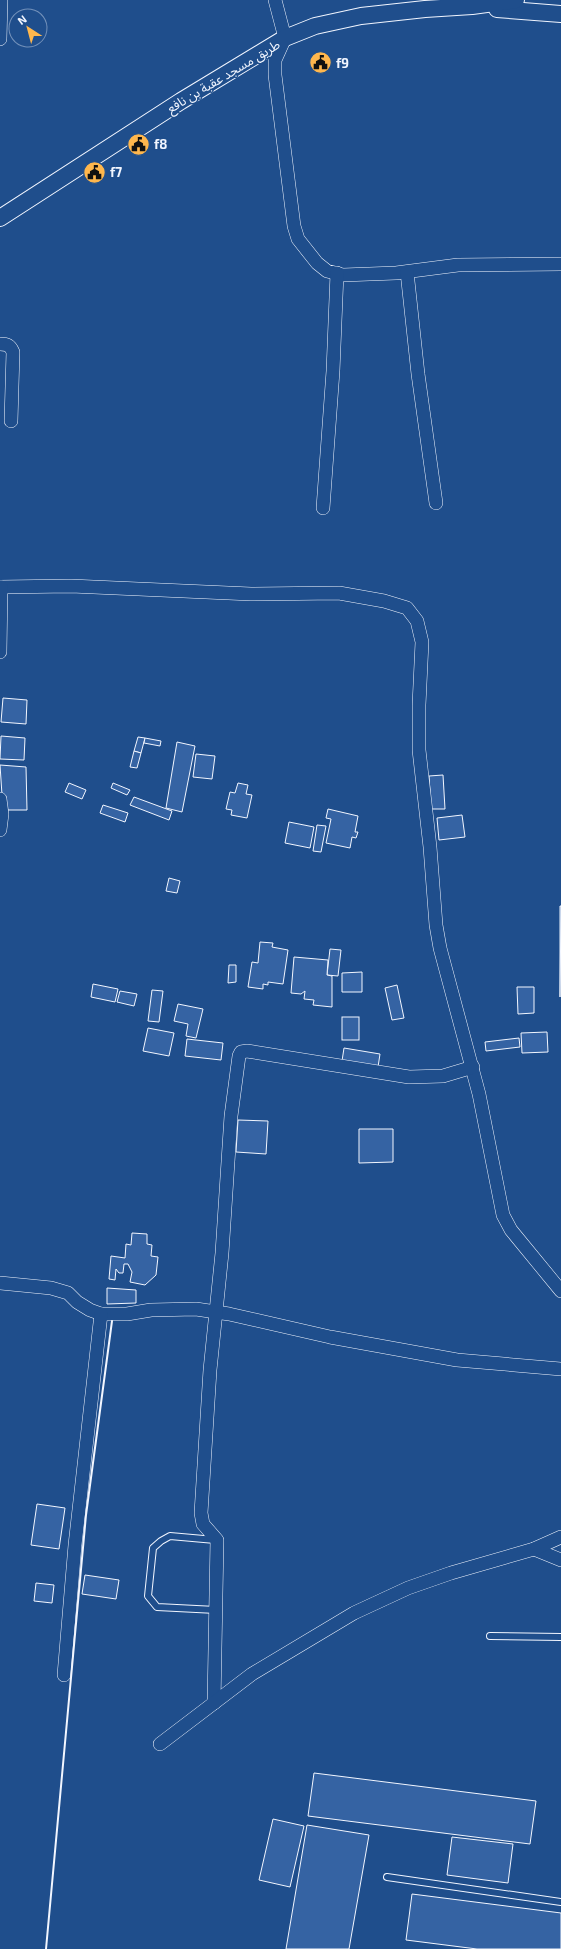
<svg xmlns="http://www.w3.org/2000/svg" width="561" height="1949" viewBox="0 0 561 1949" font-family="'Exo 2','Noto Sans Arabic',sans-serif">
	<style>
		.building { fill: #3563a3; stroke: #f2f6ff }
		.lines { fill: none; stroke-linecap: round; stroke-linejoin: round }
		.service-casing { stroke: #f2f6ff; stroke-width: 8 }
		.minor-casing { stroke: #f2f6ff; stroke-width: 14 }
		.tertiary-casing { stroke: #f2f6ff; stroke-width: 18 }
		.service { stroke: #1f4e8c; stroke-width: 6 }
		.minor { stroke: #1f4e8c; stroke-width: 13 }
		.tertiary { stroke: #1f4e8c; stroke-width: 16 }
		.wall { stroke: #f2f6ff; stroke-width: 2 }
		.labels { text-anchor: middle; stroke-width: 3; stroke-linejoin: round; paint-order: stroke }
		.poi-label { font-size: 13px; font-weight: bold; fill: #f2f6ff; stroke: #1f4e8c; text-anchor: start }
		.street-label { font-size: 13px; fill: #f2f6ff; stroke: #1f4e8c }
	</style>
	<rect width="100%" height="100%" fill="#1f4e8c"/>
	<g class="building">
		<polygon points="3,698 27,700 26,724 1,722"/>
		<polygon points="1,736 25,738 24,760 0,759"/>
		<polygon points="138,737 145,738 141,753 134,751"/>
		<polygon points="145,738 161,741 160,746 144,743"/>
		<polygon points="177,742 195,746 182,812 166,808"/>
		<polygon points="134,751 141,753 137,768 130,767"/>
		<polygon points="196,754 215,756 212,779 193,777"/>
		<polygon points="0,765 26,767 27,810 3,810"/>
		<polygon points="443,775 445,809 431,809 429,776"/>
		<polygon points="69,783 86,790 82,799 65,792"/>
		<polygon points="113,783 130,790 127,795 111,788"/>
		<polygon points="238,783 248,785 246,794 252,795 247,818 231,815 232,810 226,809 230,792 235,793"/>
		<polygon points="134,797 172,811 169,820 130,805"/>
		<polygon points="103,805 128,813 125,822 100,813"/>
		<polygon points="328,809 358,816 355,832 358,832 356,838 352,837 350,848 326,843 331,819 326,818"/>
		<polygon points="462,815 465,837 439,840 437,818"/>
		<polygon points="289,822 314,827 310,848 285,843"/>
		<polygon points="317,825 326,826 321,852 313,851"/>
		<polygon points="169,878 180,881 177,893 166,891"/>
		<polygon points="560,906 561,906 560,997"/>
		<polygon points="260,942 273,943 272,947 288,950 283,984 268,982 268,985 263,984 263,989 248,987 252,962 258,963"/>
		<polygon points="330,949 341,950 338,976 327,975"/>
		<polygon points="294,957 328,960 327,975 332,976 332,1007 313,1005 314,1000 304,999 305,991 301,994 291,993"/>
		<polygon points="229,965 236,965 236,982 228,983"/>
		<polygon points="362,972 362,992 342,992 342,973"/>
		<polygon points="93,984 118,989 115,1002 91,997"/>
		<polygon points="397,985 404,1018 392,1020 385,988"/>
		<polygon points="517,987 534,987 534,1013 518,1014"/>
		<polygon points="152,990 163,991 159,1022 148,1021"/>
		<polygon points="120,991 137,994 134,1006 117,1002"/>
		<polygon points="178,1004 203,1009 196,1038 186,1036 188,1024 174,1021"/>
		<rect x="342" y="1017" width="17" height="23"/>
		<polygon points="148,1028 174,1033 169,1056 143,1051"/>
		<polygon points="547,1032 548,1052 522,1053 521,1033"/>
		<polygon points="519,1038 520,1047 486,1051 485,1042"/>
		<polygon points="187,1039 223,1043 221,1060 185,1056"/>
		<polygon points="344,1048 380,1054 378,1067 342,1061"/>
		<polygon points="238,1120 268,1121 266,1154 236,1152"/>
		<polygon points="359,1129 393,1129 393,1162 359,1163"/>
		<polygon points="132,1233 147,1234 147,1244 152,1245 151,1256 158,1257 156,1275 145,1285 130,1282 132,1272 128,1264 124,1264 123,1273 119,1273 116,1269 115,1280 109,1279 111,1256 125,1258 126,1244 131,1245"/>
		<polygon points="107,1288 136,1290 136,1303 107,1304"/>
		<polygon points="37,1504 65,1508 59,1549 31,1545"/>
		<polygon points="85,1575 119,1580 116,1599 82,1594"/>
		<polygon points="36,1583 54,1585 52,1603 34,1601"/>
		<polygon points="314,1773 536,1801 530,1844 308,1816"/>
		<polygon points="273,1819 304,1826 290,1887 259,1880"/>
		<polygon points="307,1825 369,1835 349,1949 286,1949"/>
		<polygon points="452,1837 513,1844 508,1883 447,1875"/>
		<polygon points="412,1894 561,1913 561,1949 477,1949 406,1940"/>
	</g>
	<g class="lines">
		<defs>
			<g id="service">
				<polyline points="215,1540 170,1536 161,1541 153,1548 148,1596 157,1607 216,1610"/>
				<polyline points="490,1636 561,1637"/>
				<polyline points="387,1877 561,1902"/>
			</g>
			<g id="minor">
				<polyline points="275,0 285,38 275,60 275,75 294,226 298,239 317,263 327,271 343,275 396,273 458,265 561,264"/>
				<polyline points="0,39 1,0"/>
				<polyline points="407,272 418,374 436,503"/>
				<path d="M 0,344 C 7,344 10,345 13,352 L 11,421"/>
				<polyline points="323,508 333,371 337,273"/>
				<polyline points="0,587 71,586 251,594 339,593 384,601 407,608 417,621 422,642 419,705 419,750 430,847 436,925 440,948 479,1094 503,1215 511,1230 561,1291"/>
				<polyline points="0,652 1,587"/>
				<polyline points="0,799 2,814 0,830"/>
				<polyline points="0,1283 51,1288 68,1293 77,1302 90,1310 101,1314 127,1314 151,1310 196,1309 229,1314 330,1337 457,1360 561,1369"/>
				<polyline points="534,1549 561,1560"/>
				<polyline points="64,1675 75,1545 101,1314"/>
				<polyline points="214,1703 217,1540 203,1524 201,1513 210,1370 222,1253 231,1116 239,1056 241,1052 247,1051 409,1077 443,1076 473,1067"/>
				<polyline points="160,1744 252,1674 354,1613 408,1588 451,1573 534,1549 561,1537"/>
			</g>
			<g id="tertiary">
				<polyline points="497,9 561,14"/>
				<polyline points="0,218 181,101 285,38 315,26 361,16 425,9 472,6 516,0"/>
			</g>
		</defs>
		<use href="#service" class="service-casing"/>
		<use href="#minor" class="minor-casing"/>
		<use href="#tertiary" class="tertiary-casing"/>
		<use href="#service" class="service"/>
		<use href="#minor" class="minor"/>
		<use href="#tertiary" class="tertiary"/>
		<polyline class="wall" points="46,1949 86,1515 112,1321"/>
	</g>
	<defs>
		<symbol id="civic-disc" viewBox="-11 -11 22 22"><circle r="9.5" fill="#ffb74d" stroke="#1f4e8c"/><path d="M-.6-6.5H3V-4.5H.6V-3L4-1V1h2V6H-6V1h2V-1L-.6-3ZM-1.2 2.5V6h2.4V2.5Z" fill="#111"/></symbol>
	</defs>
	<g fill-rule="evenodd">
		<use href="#civic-disc" x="308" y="50" width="25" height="25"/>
		<use href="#civic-disc" x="126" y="132" width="25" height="25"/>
		<use href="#civic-disc" x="82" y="160" width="25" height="25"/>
	</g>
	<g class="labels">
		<g class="poi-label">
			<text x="336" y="68">f9</text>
			<text x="154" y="149">f8</text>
			<text x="110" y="177">f7</text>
		</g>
		<g class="street-label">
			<text transform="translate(223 76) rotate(-31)" y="5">طريق مسجد عقبة بن نافع</text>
		</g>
	</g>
	<g transform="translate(28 28) rotate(324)"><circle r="19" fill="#1f4e8c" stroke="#7391ba"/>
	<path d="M0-3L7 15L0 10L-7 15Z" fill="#ffb74d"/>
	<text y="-6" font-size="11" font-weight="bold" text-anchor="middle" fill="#f2f6ff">N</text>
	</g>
</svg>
